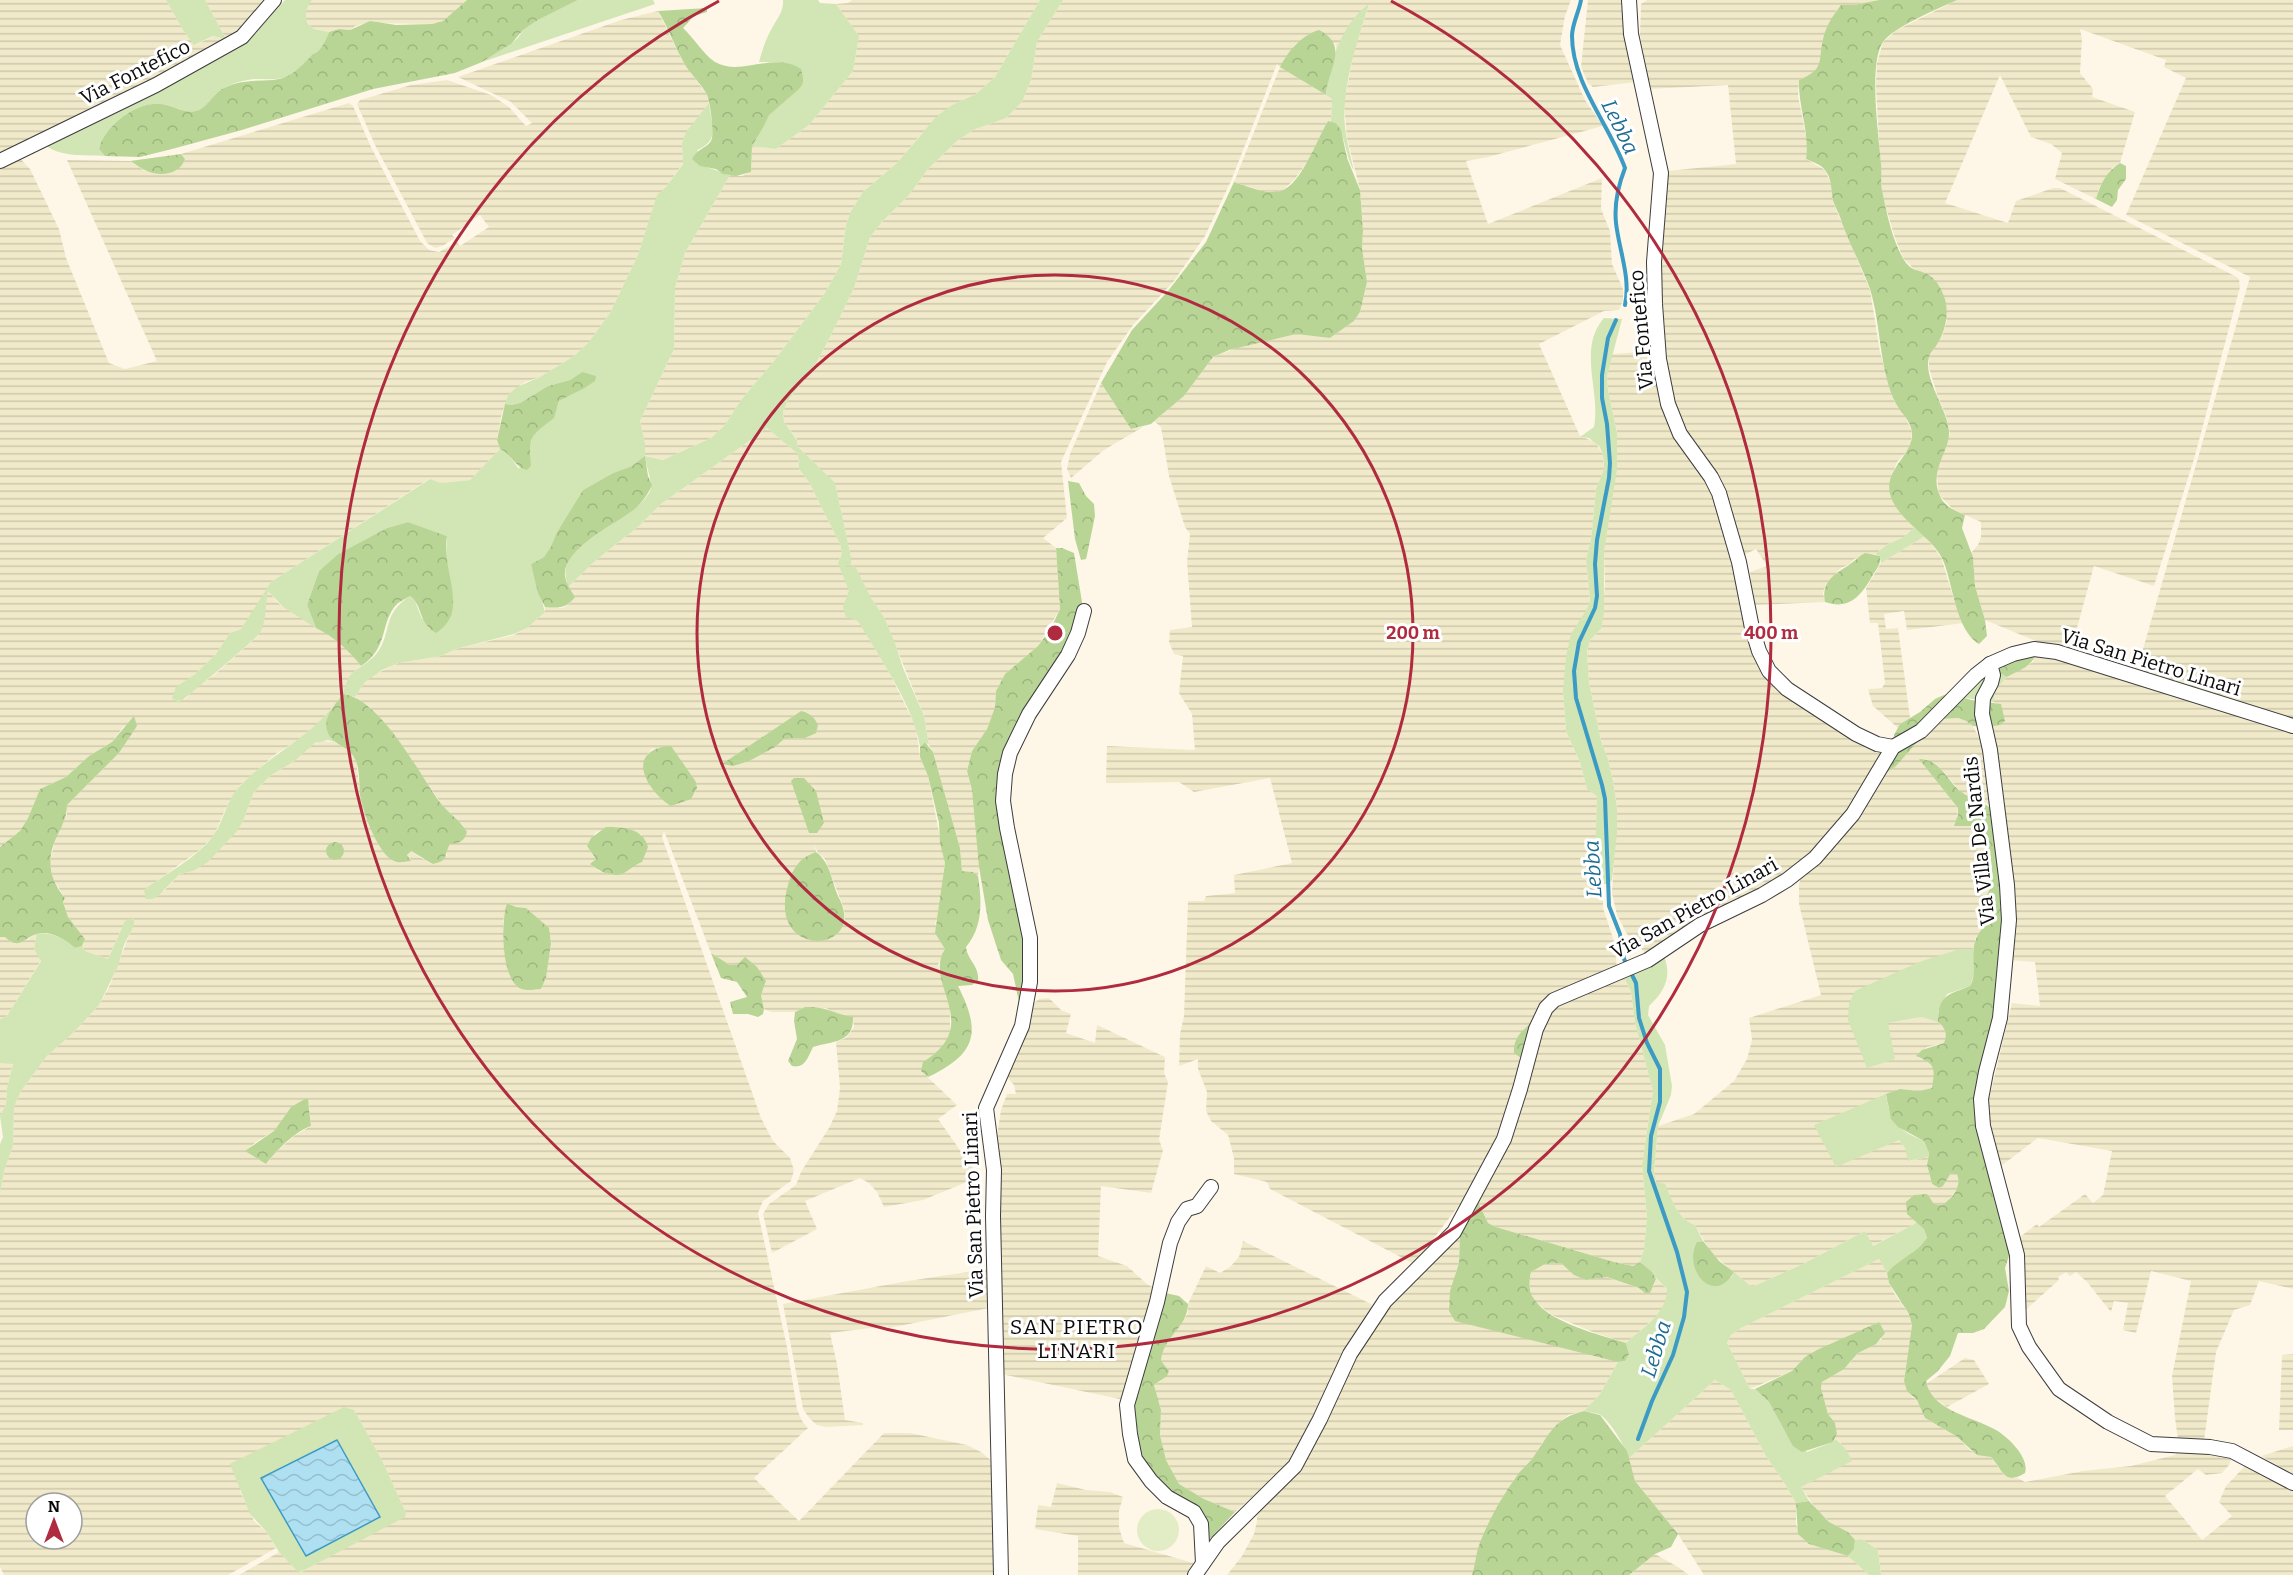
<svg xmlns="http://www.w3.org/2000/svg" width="2293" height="1575" viewBox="0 0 2293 1575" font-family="Bitter,serif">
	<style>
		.farmland { fill: url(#farmland-rules); fill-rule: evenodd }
		.grass { fill: #d2e5b4 }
		.forest { fill: url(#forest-crowns) }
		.pitch { fill: #e3edc5 }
		.water { fill: url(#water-waves); stroke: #3b9bc5; stroke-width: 1.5 }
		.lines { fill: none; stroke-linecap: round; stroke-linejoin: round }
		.stream { stroke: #3b9bc5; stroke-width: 4 }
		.minor-casing { stroke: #3d3d3d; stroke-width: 16 }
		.minor { stroke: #fff; stroke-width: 14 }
		.ring { fill: none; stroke: #b02b3f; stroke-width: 3 }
		.labels { text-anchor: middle; stroke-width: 6; stroke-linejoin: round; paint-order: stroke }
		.street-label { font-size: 20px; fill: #0a0a0a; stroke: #fff }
		.water-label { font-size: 21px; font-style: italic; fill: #1c6b92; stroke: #fff }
		.neighbourhood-label { font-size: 21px; letter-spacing: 1.5px; fill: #0a0a0a; stroke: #fff }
		.centre { fill: #b02b3f; stroke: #fff; stroke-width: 3 }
		.ring-label { font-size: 18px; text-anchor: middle; font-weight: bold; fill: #b02b3f; stroke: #fff; stroke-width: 6; stroke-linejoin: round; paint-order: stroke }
	</style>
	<defs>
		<pattern id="farmland-rules" width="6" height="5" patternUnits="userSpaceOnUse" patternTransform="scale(1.5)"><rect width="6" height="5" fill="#f1eaca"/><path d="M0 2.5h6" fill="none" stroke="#cdc7ac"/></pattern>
		<pattern id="forest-crowns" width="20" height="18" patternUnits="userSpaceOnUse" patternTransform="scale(1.5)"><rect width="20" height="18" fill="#b8d595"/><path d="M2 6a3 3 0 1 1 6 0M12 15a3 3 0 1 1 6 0" fill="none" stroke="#9db67f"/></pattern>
		<pattern id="water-waves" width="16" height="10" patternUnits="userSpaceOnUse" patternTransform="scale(1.5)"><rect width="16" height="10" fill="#afe0f2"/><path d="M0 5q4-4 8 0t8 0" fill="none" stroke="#95bfce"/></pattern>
	</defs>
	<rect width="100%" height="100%" fill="#fef7e7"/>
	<g class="farmland">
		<polygon points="0,0 166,0 183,30 195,45 214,36 226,39 205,0 270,0 249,25 226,39 125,93 0,153"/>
		<polygon points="312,0 467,0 443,21 432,24 366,23 355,26 350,30 339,29 329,32 314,29 307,23 305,15 308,4"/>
		<polygon points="852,0 1040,0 995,77 976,94 952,105 921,134 897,163 863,192 851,211 846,225 841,264 825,293 774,361 741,400 725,425 711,438 663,460 645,456 645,443 640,421 674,349 675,288 685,253 730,175 742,176 751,172 752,146 776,149 809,125 853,71 859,36 836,4 848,3"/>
		<path d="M 1063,0 L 1571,0 L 1565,16 L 1560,45 L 1585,100 L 1603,126 L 1488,157 L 1466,161 L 1488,224 L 1602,178 L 1601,209 L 1610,231 L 1612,264 L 1623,289 L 1623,300 L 1619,310 L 1604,311 L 1539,344 L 1580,436 L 1595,442 L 1603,454 L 1604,469 L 1596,489 L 1591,540 L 1586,559 L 1590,600 L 1563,690 L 1566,731 L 1580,762 L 1587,789 L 1597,795 L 1596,844 L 1600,876 L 1603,884 L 1603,908 L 1615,944 L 1617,970 L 1534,1020 L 1523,1030 L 1525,1061 L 1511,1112 L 1470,1191 L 1414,1264 L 1270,1189 L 1267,1182 L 1234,1174 L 1234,1158 L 1228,1135 L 1211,1121 L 1206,1111 L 1207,1092 L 1198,1069 L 1198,1059 L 1179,1066 L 1180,1034 L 1184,1016 L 1188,901 L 1204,901 L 1206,896 L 1235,893 L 1234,875 L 1292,863 L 1270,778 L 1194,792 L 1179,782 L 1106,783 L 1107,746 L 1195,750 L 1192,714 L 1179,693 L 1183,656 L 1174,654 L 1169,642 L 1170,630 L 1192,627 L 1187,562 L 1190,534 L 1185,527 L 1169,476 L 1161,427 L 1154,421 L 1184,396 L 1213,357 L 1247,344 L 1296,334 L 1330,338 L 1354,321 L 1360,312 L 1367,282 L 1362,248 L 1363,231 L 1360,190 L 1347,138 L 1344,104 L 1354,51 L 1369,5 L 1352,21 L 1337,50 L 1335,43 L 1298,43 L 1284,59 L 1281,67 L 1332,99 L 1331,122 L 1328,121 L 1325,126 L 1311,157 L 1294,180 L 1282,191 L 1277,192 L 1262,191 L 1234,182 L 1280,67 L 1277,64 L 1231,181 L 1205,236 L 1174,281 L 1133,325 L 1107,362 L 1061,462 L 1067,518 L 1043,538 L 1056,548 L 1060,609 L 1038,646 L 1005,674 L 996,691 L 995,707 L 987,729 L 972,751 L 967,771 L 972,790 L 980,859 L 978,876 L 973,872 L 962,871 L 960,848 L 933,752 L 929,745 L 924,716 L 884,617 L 871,598 L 849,591 L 858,620 L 890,674 L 916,727 L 920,757 L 928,776 L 945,863 L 939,915 L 935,923 L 945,949 L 938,965 L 950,1006 L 950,1032 L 947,1043 L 932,1056 L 921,1071 L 957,1105 L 938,1119 L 979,1177 L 923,1200 L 884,1207 L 877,1192 L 869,1183 L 860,1178 L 805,1201 L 817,1229 L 772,1253 L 763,1214 L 769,1204 L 796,1185 L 801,1172 L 829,1128 L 837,1111 L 840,1088 L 836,1042 L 846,1038 L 854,1027 L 853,1018 L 836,1014 L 826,1008 L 805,1007 L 795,1012 L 771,1012 L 764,1009 L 761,995 L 766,981 L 737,965 L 730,965 L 711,953 L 664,831 L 662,837 L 761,1118 L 773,1141 L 790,1158 L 794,1170 L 791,1181 L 763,1201 L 758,1213 L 787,1347 L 797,1409 L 802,1421 L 808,1428 L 754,1478 L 799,1521 L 884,1433 L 910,1433 L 967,1445 L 981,1452 L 993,1462 L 997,1575 L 239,1575 L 279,1552 L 300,1573 L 406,1513 L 382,1460 L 354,1410 L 240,1491 L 254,1521 L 266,1531 L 276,1548 L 228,1575 L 4,1575 L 0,1567 L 0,1194 L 4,1171 L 13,1146 L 14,1107 L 21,1091 L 47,1056 L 75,1031 L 99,1005 L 110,985 L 133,925 L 122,927 L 108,959 L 85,951 L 82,946 L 85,939 L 68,917 L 63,902 L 65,898 L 53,879 L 50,863 L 55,839 L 67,814 L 67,805 L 119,753 L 137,725 L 124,726 L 112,742 L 89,756 L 66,777 L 40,789 L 28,818 L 20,831 L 0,847 L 0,165 L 18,156 L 30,169 L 59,229 L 66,258 L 109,363 L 125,369 L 157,361 L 67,160 L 130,161 L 145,171 L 185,159 L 181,154 L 349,103 L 353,106 L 371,147 L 420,241 L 429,250 L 439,252 L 457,242 L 460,246 L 489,227 L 480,215 L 452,235 L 455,238 L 444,245 L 435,248 L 427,243 L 375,145 L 357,104 L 360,100 L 411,85 L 447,80 L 491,95 L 509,107 L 526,126 L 532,123 L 511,102 L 458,77 L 621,20 L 658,11 L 682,60 L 707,95 L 709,103 L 686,133 L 682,143 L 683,163 L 666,187 L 657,196 L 638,255 L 610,313 L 588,343 L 574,356 L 540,377 L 525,382 L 508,395 L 501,417 L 497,440 L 500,449 L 470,480 L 441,483 L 429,479 L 271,582 L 268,590 L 276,601 L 283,607 L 332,636 L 352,653 L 361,666 L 350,675 L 346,691 L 321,721 L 295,742 L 277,753 L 240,785 L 225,810 L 214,835 L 201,849 L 144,890 L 164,891 L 180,874 L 193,871 L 221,848 L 243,821 L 254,792 L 270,776 L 293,762 L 308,747 L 321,741 L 335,742 L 351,751 L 356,759 L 361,801 L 378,843 L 411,860 L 407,855 L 410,851 L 423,859 L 447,856 L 447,848 L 463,826 L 443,806 L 392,733 L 370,707 L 355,697 L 365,682 L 371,676 L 399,663 L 441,656 L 456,649 L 514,635 L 527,628 L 545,612 L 545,607 L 563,608 L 570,603 L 568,587 L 595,561 L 639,526 L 661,504 L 767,428 L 798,454 L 799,469 L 809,482 L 840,544 L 842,553 L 838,563 L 851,557 L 835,484 L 797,446 L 797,439 L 784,422 L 783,412 L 787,402 L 816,363 L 829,339 L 854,288 L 870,237 L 882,222 L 909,195 L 928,169 L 957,141 L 973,130 L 1006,118 L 1022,102 L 1031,80 L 1037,42 ZM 267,591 L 264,619 L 258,636 L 214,675 L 193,690 L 184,700 L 194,675 L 216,654 L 230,633 L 241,629 ZM 801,711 L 805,738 L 784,739 L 722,764 ZM 653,748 L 696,782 L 695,794 L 647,755 ZM 615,827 L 625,828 L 642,835 L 632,865 L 625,872 L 612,875 L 599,871 L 590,864 L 596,859 L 587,846 L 596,832 ZM 815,846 L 818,853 L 825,859 L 844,909 L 845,918 L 841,929 L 809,855 L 816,852 ZM 507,903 L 516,907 L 526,908 L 548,928 L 551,944 L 546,978 L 541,989 L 525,990 L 507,968 L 503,922 ZM 309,1104 L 311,1126 L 294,1136 L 275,1153 L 266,1164 L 246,1151 L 256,1142 L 274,1131 L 291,1107 ZM 36,1503 L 72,1503 L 72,1539 L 36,1539 Z"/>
		<polygon points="1588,0 1625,0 1637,82 1593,87 1588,83 1581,67"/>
		<polygon points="1647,0 1879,0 1854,5 1841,5 1836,11 1823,39 1820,65 1811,75 1799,80 1798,96 1808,146 1806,159 1825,170 1831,184 1833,202 1870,290 1880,352 1894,401 1904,414 1912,432 1910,448 1897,462 1891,478 1890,494 1900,512 1915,527 1904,537 1888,544 1875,554 1854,559 1850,564 1841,568 1826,584 1823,593 1825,602 1754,605 1750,572 1767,566 1756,549 1744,555 1721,479 1692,441 1671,395 1661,325 1658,261 1668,171 1736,164 1728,85 1650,89 1640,35 1641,4"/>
		<polygon points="1957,0 2293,0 2293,722 2145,671 2142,663 2141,656 2250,277 2126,215 2186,78 2164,67 2166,60 2080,29 2082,39 2080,73 2093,89 2092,97 2135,112 2120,163 2112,168 2099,188 2096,199 2055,179 2062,153 2051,144 2031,137 2000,75 1945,203 2008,223 2016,201 2053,188 2060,188 2235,276 2239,279 2240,287 2194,459 2154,586 2094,566 2072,646 2069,649 2041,643 1985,620 1975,586 1973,557 1971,553 1978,545 1981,537 1981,522 1954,510 1939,495 1937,478 1939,462 1950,434 1946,416 1937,394 1929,368 1929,356 1943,334 1947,320 1917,272 1903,258 1894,235 1882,194 1876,87 1877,63 1883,42 1897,30"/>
		<polygon points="1654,351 1661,395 1717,502 1765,671 1886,753 1856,803 1810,860 1648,956 1627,934 1617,915 1612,893 1617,808 1613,781 1608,759 1601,741 1589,683 1587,652 1590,640 1601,629 1605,585 1604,552 1612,495 1617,433 1608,390 1607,376 1612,354"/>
		<polygon points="1101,383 1131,429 1143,427 1104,450 1071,478 1067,469 1070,454"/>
		<polygon points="1925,536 1941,557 1955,603 1964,623 1907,630 1904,611 1884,614 1886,629 1898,628 1910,718 1900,724 1898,728 1873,706 1868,689 1882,688 1885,683 1878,623 1870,623 1866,588 1881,563"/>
		<polygon points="2037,653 2293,730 2293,1289 2259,1281 2250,1305 2234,1310 2216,1352 2204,1441 2178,1439 2175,1418 2172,1376 2191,1281 2151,1271 2136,1333 2123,1330 2128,1303 2114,1301 2111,1312 2087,1282 2076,1272 2070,1276 2066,1272 2058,1277 2059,1280 2024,1311 2024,1268 2020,1237 2037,1224 2039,1227 2085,1194 2093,1203 2103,1195 2112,1151 2038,1138 2001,1166 1990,1130 1986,1102 1990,1095 2012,1003 2040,1006 2035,962 2009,960 1988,727 2001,705 1993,702 1996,689 2007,677 2033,662"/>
		<polygon points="1958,718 1966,721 1973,726 1980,740 1994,813 1988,804 1961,792 1937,765 1920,759 1958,808 1957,822 1981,830 1990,888 1984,902 1987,923 1976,937 1973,949 1960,949 1888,1023 1921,1017 1938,1022 1944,1028 1947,1036 1944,1043 1927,1047 1917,1057 1928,1061 1933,1067 1935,1074 1932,1088 1919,1091 1900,1089 1814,1125 1899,1140 1905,1148 1909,1161 1928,1157 1927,1165 1932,1184 1938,1188 1943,1186 1951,1173 1957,1173 1959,1179 1958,1188 1948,1201 1942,1205 1934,1204 1907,1214 1918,1222 1872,1246 1865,1231 1803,1264 1752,1287 1711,1253 1695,1225 1687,1221 1679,1213 1673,1203 1656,1182 1654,1172 1658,1126 1694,1114 1734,1081 1747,1059 1752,1040 1749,1018 1821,995 1799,904 1799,884 1802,875 1880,777 1942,719"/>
		<polygon points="37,933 34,949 41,960 7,1016 0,1019 0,937 5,937 11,942 27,940"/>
		<polygon points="1618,975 1625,979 1631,992 1635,1023 1653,1091 1642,1165 1647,1218 1644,1249 1640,1262 1633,1266 1614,1262 1496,1227 1488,1223 1478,1202 1518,1121 1526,1096 1539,1026 1561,1001"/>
		<polygon points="1049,998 1061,1010 1071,1014 1066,1033 1095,1043 1097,1025 1165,1057 1164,1073 1168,1082 1159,1140 1163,1150 1151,1193 1101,1186 1098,1256 1127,1266 1147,1284 1161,1292 1134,1402 1001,1374 994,1156 1001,1110 1007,1094 1016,1094 1014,1085 1005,1075 1034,1003 1039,999"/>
		<polygon points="0,1063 13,1063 7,1088 6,1104 0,1116"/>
		<polygon points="1460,1233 1459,1263 1455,1275 1604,1357 1618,1362 1600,1394 1584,1411 1568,1415 1560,1422 1542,1443 1533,1458 1514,1479 1472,1575 1227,1575 1242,1556 1254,1534 1257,1521 1257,1510 1294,1471 1357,1353 1383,1310"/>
		<polygon points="1243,1241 1375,1306 1301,1447 1286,1467 1235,1512 1204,1499 1179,1484 1166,1460 1160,1435 1161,1410 1154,1385 1161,1381 1161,1352 1188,1313 1188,1304 1206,1266 1220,1273 1230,1267 1239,1257"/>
		<polygon points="1879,1259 1887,1273 1889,1283 1894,1293 1909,1314 1912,1325 1904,1381 1912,1397 1917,1400 1922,1409 1925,1418 1956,1436 1971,1451 1991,1457 2004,1475 2008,1477 2018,1478 2025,1482 2083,1471 2131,1466 2175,1455 2180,1448 2232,1456 2229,1465 2222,1473 2206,1475 2198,1469 2165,1496 2202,1540 2232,1516 2219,1502 2226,1486 2247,1464 2293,1486 2293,1575 1881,1575 1878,1550 1862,1539 1855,1540 1848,1532 1828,1522 1827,1519 1818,1512 1801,1487 1848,1454 1840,1442 1835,1439 1837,1434 1835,1424 1828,1414 1821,1388 1822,1382 1849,1364 1858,1353 1882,1339 1879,1322 1805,1357 1792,1371 1750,1389 1727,1343 1731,1335 1741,1328"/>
		<polygon points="1561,1263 1575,1275 1586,1280 1606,1277 1639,1288 1654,1286 1656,1279 1667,1289 1667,1301 1659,1314 1626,1343 1593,1332 1552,1315 1534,1301 1531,1294 1529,1283 1531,1272 1545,1264"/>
		<polygon points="987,1269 989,1308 889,1328 887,1326 830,1333 837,1364 845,1420 863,1423 863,1425 826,1427 817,1425 810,1419 803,1409 783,1304 902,1282"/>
		<polygon points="2293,1354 2293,1430 2279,1430 2282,1355"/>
		<polygon points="1965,1358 1974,1360 1989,1384 1947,1407 1934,1398 1927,1389 1926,1384"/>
		<polygon points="1715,1380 1731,1390 1766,1456 1785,1484 1796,1503 1796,1525 1809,1544 1848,1556 1869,1575 1704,1575 1678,1534 1635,1481 1628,1459"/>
		<polygon points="2293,1446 2293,1474 2261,1456 2271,1453"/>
		<polygon points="1057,1483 1086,1490 1110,1492 1123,1497 1119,1511 1119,1528 1124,1543 1197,1564 1190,1575 1078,1575 1078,1536 1035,1529 1038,1505 1051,1507"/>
		<polygon points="1655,1554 1678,1567 1689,1575 1629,1575"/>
	</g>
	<g class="grass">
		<polygon points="166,0 205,0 226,39 213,36 194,45 183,30"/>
		<path d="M 285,0 L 312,0 C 306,7 305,14 307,23 L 314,29 L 329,32 C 326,39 323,47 317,52 C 313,55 314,52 310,57 C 304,62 301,68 294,73 C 283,81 268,79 254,79 C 244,80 233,83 224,88 C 213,93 207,109 197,111 C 184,114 173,105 162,104 C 137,101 104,126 99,149 L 105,156 C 86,155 63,157 48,147 L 47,142 L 237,48 L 259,29 Z"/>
		<polygon points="578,0 653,0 655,4 482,62 506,47 518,38 523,30 538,20"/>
		<path d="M 783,0 L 818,0 L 820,3 L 836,4 L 859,36 L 853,71 L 809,125 L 776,149 L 752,146 L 763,128 L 768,115 L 777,106 L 780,62 L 759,62 C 762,51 765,41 771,30 C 776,20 784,12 783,0 Z"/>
		<path d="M 1040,0 L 1063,0 L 1037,42 L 1031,80 L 1022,102 L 1006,118 L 973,130 L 957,141 L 928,169 L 909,195 L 882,222 L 870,237 L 854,288 L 829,339 L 816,363 L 787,402 L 783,412 L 784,422 L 797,440 L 797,446 L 835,483 L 851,557 L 851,564 L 844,567 L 855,566 L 871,598 L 884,617 L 895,643 L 903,668 L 924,716 L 929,745 L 925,742 L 920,747 C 915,708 878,655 858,621 L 846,617 L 843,607 L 849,591 L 838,563 L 842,553 L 840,544 L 809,482 L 799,469 L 798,454 L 767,428 L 661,504 L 639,526 L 595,561 L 568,587 C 566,580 564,572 567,564 C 580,535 645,513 651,488 C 652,482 646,464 645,457 L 632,466 L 613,473 L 583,490 L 557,532 L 552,547 L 544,557 L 531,564 L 545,612 L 527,628 L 514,634 L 456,649 L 441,656 L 399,663 L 382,670 L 365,682 L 355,697 L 345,694 L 339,699 C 346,690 346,680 351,674 C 359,667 370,662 377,653 C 393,631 381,615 410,596 L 415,601 L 422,619 L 453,601 L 446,557 L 447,536 L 408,522 L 387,528 L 338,554 L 319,571 L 307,605 L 316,628 L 283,607 L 268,591 C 265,604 267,620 260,633 C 257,638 184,700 178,703 L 172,698 L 176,687 L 194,675 L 216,654 L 230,633 L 241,629 L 271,582 L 430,479 L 441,483 L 470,480 L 500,449 L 507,452 L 518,468 L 530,466 L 530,445 L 534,432 C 547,425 557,414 559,401 L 583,389 L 582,372 L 570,380 L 548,386 L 520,403 L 511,405 L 505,404 L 508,395 L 517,387 L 540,377 L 574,356 L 588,343 L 610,313 L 638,255 L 657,195 L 666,187 L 683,164 L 682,143 L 686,132 L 709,103 C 711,124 721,140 697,150 L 708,168 C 717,169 722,174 730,175 L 685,253 L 675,288 L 674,349 L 640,421 L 645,443 L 645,456 L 663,460 L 711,438 L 725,425 L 741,400 L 774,361 L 825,293 L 841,264 L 846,225 L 851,211 L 863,192 L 897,163 L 936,117 L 952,105 L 976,94 L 995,77 Z"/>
		<path d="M 1369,4 C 1359,36 1348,68 1345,102 C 1342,125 1349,149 1354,171 C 1345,155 1346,137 1336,123 L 1331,122 L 1332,99 L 1326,95 C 1329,63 1342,23 1369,4 Z"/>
		<path d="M 1604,318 L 1622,319 L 1607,376 L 1608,390 L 1617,433 L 1617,469 L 1604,552 L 1604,612 L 1601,629 L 1590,640 L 1587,652 L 1589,683 L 1601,741 L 1608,759 L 1613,781 L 1617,808 L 1617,833 L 1612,880 L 1609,884 L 1603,884 C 1592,857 1597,824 1597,796 L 1587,789 L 1580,762 L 1566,731 L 1563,690 L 1566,657 L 1571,634 L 1587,609 L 1590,600 L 1586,559 L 1591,540 L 1596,489 L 1604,469 L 1603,454 L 1599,446 L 1589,438 L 1580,437 L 1594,427 C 1601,391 1577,349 1604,318 Z"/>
		<polygon points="1915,527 1925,536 1881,563 1880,556 1875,554 1888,544 1904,537"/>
		<polygon points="1988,667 2007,677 1996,689 1993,702 1959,697"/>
		<path d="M 331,709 C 326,724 327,730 335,742 L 328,740 L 315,743 L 293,762 L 270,776 L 254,792 L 243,821 L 237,831 L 208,862 L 193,871 L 180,874 L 158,896 L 152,899 L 146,899 L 144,890 C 166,873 196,859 213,836 C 224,821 226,801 239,787 C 267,757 305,740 331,709 Z"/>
		<path d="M 134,918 L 134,925 L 124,945 L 118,966 L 99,1005 L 75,1031 L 47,1056 L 21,1091 L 14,1107 L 13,1146 L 4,1171 L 0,1194 L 0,1144 L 3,1137 L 0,1116 L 6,1104 L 7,1088 L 13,1064 L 0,1063 L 0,1019 L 7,1016 L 41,961 L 34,949 L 37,933 C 53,933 64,938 75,948 L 82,946 L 85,951 L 108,959 L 125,921 Z"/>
		<polygon points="1960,949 1973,949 1975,972 1970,986 1947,994 1938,1012 1938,1022 1921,1017 1888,1023 1895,1059 1867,1068 1848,1020 1849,1003 1855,991 1919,962"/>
		<path d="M 1664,956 C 1672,977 1665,991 1649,1006 L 1648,1015 L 1665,1045 L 1672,1086 L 1671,1095 L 1658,1126 L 1654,1172 L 1656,1182 L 1665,1184 C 1672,1200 1677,1218 1695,1225 L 1703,1241 L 1697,1242 L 1731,1278 L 1734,1272 L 1752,1287 L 1803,1264 L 1865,1231 L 1873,1246 L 1918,1222 L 1924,1229 L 1927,1238 C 1916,1254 1899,1258 1887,1273 L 1879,1259 L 1741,1328 L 1731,1335 L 1727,1343 L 1750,1389 L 1755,1389 L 1769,1402 L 1786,1433 L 1807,1452 L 1833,1442 L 1835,1439 C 1843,1444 1848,1452 1852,1461 L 1801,1487 L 1809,1501 L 1796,1503 L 1785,1484 L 1766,1456 L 1731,1390 L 1715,1380 L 1628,1459 C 1626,1447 1610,1420 1599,1414 C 1595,1413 1589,1412 1584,1411 L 1600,1394 L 1618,1362 L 1625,1361 L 1629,1354 L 1626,1343 C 1643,1327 1667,1314 1667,1289 L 1640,1262 L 1644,1249 L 1647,1218 L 1642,1165 L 1653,1091 L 1635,1023 L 1631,992 L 1625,979 L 1618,975 Z"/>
		<path d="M 1886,1094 C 1890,1123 1896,1129 1924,1141 L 1929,1153 L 1928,1157 L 1908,1161 L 1905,1148 L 1899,1140 L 1836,1167 L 1814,1125 Z"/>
		<polygon points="344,1407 354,1410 382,1460 406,1513 405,1517 299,1573 279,1552 266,1531 250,1514 230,1464"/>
		<polygon points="1862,1539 1878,1550 1881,1575 1869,1575 1848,1556 1854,1549 1855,1540"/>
	</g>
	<g class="forest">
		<path d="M 467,0 L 578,0 L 538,20 L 523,30 L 511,44 L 482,62 L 455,73 L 373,89 L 242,130 L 172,149 L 140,157 L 105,156 L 99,149 C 104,126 137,101 161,104 C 173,105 184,114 196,111 C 207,109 213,93 224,88 C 240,80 255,81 273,80 C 291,78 298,69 310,57 C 314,52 313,55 317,52 C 323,47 326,39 329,32 L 339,29 L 350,30 L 370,21 L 396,25 L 432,24 L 443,21 Z"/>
		<path d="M 1879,0 L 1957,0 C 1940,8 1893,27 1883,42 C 1868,64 1879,137 1881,164 C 1882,174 1880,185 1883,195 C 1887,215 1893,242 1904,260 C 1912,273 1921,269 1930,276 C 1938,281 1944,294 1946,303 C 1948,319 1945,332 1936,346 C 1934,349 1930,353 1929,357 C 1923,379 1947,408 1949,431 C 1951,449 1928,471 1940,496 C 1944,506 1955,511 1965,515 L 1962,528 L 1973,557 L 1975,586 L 1985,620 L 1987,636 L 1979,644 C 1955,630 1953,581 1942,558 C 1930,535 1896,519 1890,494 C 1884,468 1914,455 1912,432 C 1910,419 1899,411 1894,400 C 1879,365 1881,325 1870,289 C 1861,264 1848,242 1840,217 C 1838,212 1835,206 1833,201 C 1831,190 1832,179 1825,170 C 1821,164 1812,162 1806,159 C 1810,132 1798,107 1799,80 C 1825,69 1818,62 1823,39 C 1826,26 1833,15 1841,5 L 1854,5 Z"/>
		<path d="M 707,8 L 707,12 L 694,16 L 683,28 C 694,38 703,54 715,62 C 741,77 773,51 801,69 C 803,77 805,83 799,89 L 769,115 L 763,128 L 752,146 L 751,172 L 736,176 L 723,174 L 716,169 L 700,166 L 692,159 C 698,148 707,148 711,141 C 715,134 710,102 707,95 C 701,83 689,73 683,61 C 674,45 668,27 658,11 Z"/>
		<path d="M 1319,30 C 1350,46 1328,68 1326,95 L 1280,67 C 1288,51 1302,35 1319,30 Z"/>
		<path d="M 1328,121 L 1336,123 L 1341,130 L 1347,158 L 1360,190 L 1363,231 L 1362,248 L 1367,282 L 1360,312 L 1354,321 L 1330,338 L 1296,334 L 1229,350 L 1213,357 L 1184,396 L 1160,416 L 1151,424 L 1131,429 L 1101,383 L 1132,330 L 1168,291 L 1206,242 L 1234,182 C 1247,186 1262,193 1276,192 C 1300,191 1317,138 1328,121 Z"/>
		<path d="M 181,154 L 185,159 C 180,174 161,177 147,171 C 141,169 136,164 130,161 Z"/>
		<path d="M 2120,163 L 2126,166 L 2126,179 L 2118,190 L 2117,200 L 2112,207 L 2096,199 C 2100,184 2107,171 2120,163 Z"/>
		<path d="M 582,372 L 596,376 L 595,381 L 583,389 L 559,401 L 554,418 C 531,436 528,435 531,466 L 527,470 C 514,467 512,454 500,449 L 497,440 L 505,404 L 511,405 L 520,403 L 548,386 L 570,380 Z"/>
		<path d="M 645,456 L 648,476 L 652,485 C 648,495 639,507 629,513 C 612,526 562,550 565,576 C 566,584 571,590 575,597 C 566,609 558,608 545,607 L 538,593 L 531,564 L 544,557 L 551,547 L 557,532 L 583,490 L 613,473 L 632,466 Z"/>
		<polygon points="1068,481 1079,483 1086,496 1094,504 1095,516 1087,555 1086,559 1081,560 1075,539"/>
		<path d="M 408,522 L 447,536 C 442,562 459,594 451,616 C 448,623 442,629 436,633 C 417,621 424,607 410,596 C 406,599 400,601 397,604 C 379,623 390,647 361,666 C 348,649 334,637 316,628 L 307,605 L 319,571 L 338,554 L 387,528 Z"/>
		<polygon points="1056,548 1062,548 1074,553 1082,602 1081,616 1004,774 1028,937 1022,1004 1019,1002 1013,974 1001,960 988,920 979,867 972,790 967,771 972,751 987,729 995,707 996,691 1005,674 1038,646 1051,628 1060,609"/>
		<path d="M 1865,553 L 1880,556 C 1881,564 1878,567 1874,573 C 1863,593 1851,611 1825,602 C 1821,581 1834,575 1849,565 C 1855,561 1859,556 1865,553 Z"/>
		<path d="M 2037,653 C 2031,667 2020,670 2007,677 L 1994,670 L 2008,659 Z"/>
		<path d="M 344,694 C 381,700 418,772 439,801 C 447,812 460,820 467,832 C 464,842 459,843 450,844 C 443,856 450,860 433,864 L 411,851 L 407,855 L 411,861 C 407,861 401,863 397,862 C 379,858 365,816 361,800 C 358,787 361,771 355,759 C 350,745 331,746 327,730 C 323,717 336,702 344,694 Z"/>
		<polygon points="1952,694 1971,700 2001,704 2005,721 2000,725 1988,727 1973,726 1966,721 1958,718 1942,719 1919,740 1896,766 1880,777 1894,749 1894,735 1900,724 1920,712 1935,699 1944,695"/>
		<path d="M 801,711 C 809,713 814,716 818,725 L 816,733 L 805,738 L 784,739 L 775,747 L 749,761 L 733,766 L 722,764 Z"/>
		<path d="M 134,716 L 137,726 L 119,753 L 67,805 C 67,817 62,826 57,836 C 46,858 49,880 65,898 L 63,902 L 68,917 L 85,939 L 82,946 L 75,948 C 66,940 54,932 40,933 C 26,935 20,952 5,937 L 0,937 L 0,847 L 20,831 L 28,818 L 40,789 L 66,777 L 89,756 L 112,742 Z"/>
		<path d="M 925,742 L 933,752 L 960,848 L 962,871 L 973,872 L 978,876 C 982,901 983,927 966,947 C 967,960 980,966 978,981 L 972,985 L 958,986 C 982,1033 976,1054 928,1077 L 921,1071 L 923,1062 C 985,1024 922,984 945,949 L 935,933 L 945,863 L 940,843 L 939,823 L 928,776 L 920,757 L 920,747 Z"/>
		<path d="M 671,746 L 696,782 L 697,788 L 691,799 L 671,806 C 644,789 625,749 671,746 Z"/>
		<path d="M 1919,759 C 1943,760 1946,782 1963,793 C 1975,801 1985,800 1994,813 L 2004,904 L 1994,1014 L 1982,1070 L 1975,1092 L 1975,1114 L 2011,1250 L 2005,1268 L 2009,1291 L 2005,1307 L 1984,1329 L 1973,1333 L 1958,1333 L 1950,1356 L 1937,1372 L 1926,1381 C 1931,1411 1974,1417 1996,1430 C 2008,1437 2030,1458 2025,1473 C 2004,1486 2003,1470 1991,1457 L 1977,1455 L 1956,1436 L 1925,1418 L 1917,1400 L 1907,1391 L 1904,1381 L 1912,1325 L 1909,1314 L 1889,1283 L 1887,1273 C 1899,1258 1916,1254 1927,1238 L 1924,1229 L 1907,1214 L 1906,1202 L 1914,1195 L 1927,1194 L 1934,1204 L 1942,1205 C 1953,1198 1962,1187 1957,1174 L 1951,1173 L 1943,1186 L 1939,1188 L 1932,1184 L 1927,1165 L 1929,1153 L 1924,1141 L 1898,1127 L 1891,1119 L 1886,1094 L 1900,1089 L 1919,1091 L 1932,1088 C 1935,1068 1936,1064 1916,1056 L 1922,1050 L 1944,1043 C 1948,1033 1945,1028 1938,1022 C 1938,995 1948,995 1970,986 C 1979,971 1969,955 1976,939 C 1978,933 1983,928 1987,923 L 1984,902 L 1990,888 L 1981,830 L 1970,826 L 1954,826 L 1958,815 L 1958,808 Z"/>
		<polygon points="794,778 804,778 816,791 824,823 817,833 809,833 791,781"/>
		<path d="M 606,827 C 623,827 643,828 648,847 L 642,862 C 634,865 631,869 624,873 C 613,879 599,871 590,864 L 596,859 L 587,846 L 591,838 Z"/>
		<circle cx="335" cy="851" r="9"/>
		<path d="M 816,852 C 832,864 831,883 840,900 C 866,954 766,960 788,885 C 793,868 799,858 816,852 Z"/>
		<path d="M 507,903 L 516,907 L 526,908 L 549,928 L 551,944 L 546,978 L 541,989 C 534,989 524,992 518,987 C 501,975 501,920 507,903 Z"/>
		<polygon points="711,953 730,965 737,965 745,957 757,967 766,981 761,995 764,1009 763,1014 758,1017 748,1014 733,1014 730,1002 747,997 737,982 721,978"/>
		<path d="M 805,1007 C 828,1006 833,1014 853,1017 C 854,1043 833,1041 813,1047 C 808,1057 805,1069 792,1066 L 788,1061 L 797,1039 L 794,1021 L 795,1012 Z"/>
		<path d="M 1534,1020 L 1525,1061 L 1514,1053 C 1513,1037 1523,1030 1534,1020 Z"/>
		<path d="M 305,1099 L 308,1099 L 311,1126 C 294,1132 277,1150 266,1164 L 245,1151 L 274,1131 L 291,1107 Z"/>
		<path d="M 1478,1202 L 1488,1223 L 1496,1227 L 1614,1262 L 1633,1266 L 1640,1262 L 1652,1272 L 1656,1279 L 1650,1293 L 1645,1293 L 1639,1288 L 1607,1277 L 1586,1280 L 1574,1275 L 1561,1263 L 1545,1264 L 1531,1272 C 1529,1281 1528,1291 1534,1299 C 1549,1323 1601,1335 1626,1343 L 1629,1354 L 1625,1361 L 1618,1362 L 1455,1321 L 1449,1311 L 1450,1291 L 1459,1263 L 1460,1233 Z"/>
		<path d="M 1703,1241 L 1719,1261 L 1734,1272 C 1714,1307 1682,1269 1697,1242 Z"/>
		<path d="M 1161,1292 L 1179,1296 L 1188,1304 C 1188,1327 1162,1338 1161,1361 L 1169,1371 L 1167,1376 L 1154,1385 L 1161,1410 L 1160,1435 L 1166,1460 L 1179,1484 L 1204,1499 L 1235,1512 L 1207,1542 L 1202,1520 L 1155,1480 L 1138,1458 L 1133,1404 Z"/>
		<polygon points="1879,1322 1885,1333 1876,1344 1858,1353 1844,1369 1822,1382 1821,1388 1828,1414 1835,1423 1837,1434 1833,1442 1802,1452 1793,1446 1769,1402 1755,1389 1792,1371 1805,1357 1817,1350"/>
		<path d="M 1584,1411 L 1600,1415 L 1627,1451 L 1635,1481 L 1678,1534 L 1671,1547 L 1655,1554 L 1629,1575 L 1472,1575 C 1475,1566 1476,1556 1478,1548 C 1487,1523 1501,1498 1516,1477 C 1521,1469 1529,1464 1534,1456 C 1550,1433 1555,1418 1584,1411 Z"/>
		<polygon points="1809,1501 1829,1522 1848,1532 1855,1540 1854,1549 1848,1556 1809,1544 1798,1534 1796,1503"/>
	</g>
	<circle class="pitch" cx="1158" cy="1530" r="21"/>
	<polygon class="water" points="337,1440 380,1517 306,1556 261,1478"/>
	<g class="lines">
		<g class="stream">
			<path d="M 1581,0 C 1579,12 1572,24 1572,36 C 1572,83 1609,124 1625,168 C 1618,186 1614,204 1616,223 C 1619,250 1631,278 1625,305"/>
			<polyline points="1616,320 1608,338 1602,375 1602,398 1607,424 1610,463 1609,478 1597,540 1595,564 1597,596 1595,608 1579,642 1574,671 1576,698 1602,785 1605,799 1609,906 1620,934 1624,959 1636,983 1639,1018 1647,1043 1660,1069 1660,1102 1651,1136 1649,1171 1677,1252 1687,1292 1684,1317 1673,1355 1652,1401 1638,1439"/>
		</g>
		<defs>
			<g id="minor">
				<polyline points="1629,0 1631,34 1661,173 1654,262 1655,304 1659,359 1668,404 1680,434 1711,477 1719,493 1739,562 1752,628 1759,651 1769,671 1787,689 1856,734 1877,744 1893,747"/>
				<polyline points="0,161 156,85 242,37 274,0"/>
				<polyline points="1990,664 1993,675 1991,683 1983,698 1982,714 1990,750 2007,885 2009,920 2000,1018 1986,1072 1981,1099 1983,1126 2017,1255 2019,1326 2029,1347 2059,1389 2108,1422 2151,1444 2210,1447 2232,1451 2293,1483"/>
				<polyline points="1203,1563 1201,1524 1194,1512 1167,1497 1151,1481 1135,1459 1130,1434 1127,1405 1157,1302 1170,1243 1178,1222 1187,1209 1197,1206 1211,1187"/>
				<polyline points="1001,1575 993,1216 994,1170 986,1108 1022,1026 1030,982 1030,938 1007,828 1003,801 1005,774 1010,753 1029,714 1068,655 1078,633 1084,611"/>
				<polyline points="1195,1575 1218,1542 1295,1466 1320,1419 1350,1354 1385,1301 1454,1232 1504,1139 1520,1089 1536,1029 1546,1008 1554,1000 1648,960 1700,925 1762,895 1787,880 1815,858 1853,814 1893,747 1921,731 1976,675 1990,664 2013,654 2034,649 2057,652 2293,726"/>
			</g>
		</defs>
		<use href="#minor" class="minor-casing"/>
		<use href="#minor" class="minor"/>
	</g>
	<g class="ring">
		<circle cx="1055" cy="633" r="358"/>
		<path d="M1391 1A716 716 0 1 1 719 1"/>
	</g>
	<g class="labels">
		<g class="street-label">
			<text transform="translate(135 72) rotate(-27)" y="7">Via Fontefico</text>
			<text transform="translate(1641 330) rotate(-95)" y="7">Via Fontefico</text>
			<text transform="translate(2151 662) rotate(17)" y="7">Via San Pietro Linari</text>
			<text transform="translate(1979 841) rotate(-96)" y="7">Via Villa De Nardis</text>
			<text transform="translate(1694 908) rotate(-29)" y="7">Via San Pietro Linari</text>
			<text transform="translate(973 1205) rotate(-92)" y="7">Via San Pietro Linari</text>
		</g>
		<g class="water-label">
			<text transform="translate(1620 127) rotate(64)" y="7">Lebba</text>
			<text transform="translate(1593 869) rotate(-93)" y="7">Lebba</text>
			<text transform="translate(1656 1349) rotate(-73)" y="7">Lebba</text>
		</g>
		<g class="neighbourhood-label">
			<text x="1077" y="1334">SAN PIETRO<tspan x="1077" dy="24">LINARI</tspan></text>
		</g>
	</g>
	<circle cx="1055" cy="633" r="9" class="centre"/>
	<g class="ring-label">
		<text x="1413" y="639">200 m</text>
		<text x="1771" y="639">400 m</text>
	</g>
	<g transform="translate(54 1521)"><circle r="28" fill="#ffffff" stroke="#9d9d9d" stroke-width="1.5"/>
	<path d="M0-4.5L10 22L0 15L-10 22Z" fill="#b02b3f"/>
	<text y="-9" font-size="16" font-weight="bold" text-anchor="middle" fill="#0a0a0a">N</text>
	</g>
</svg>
